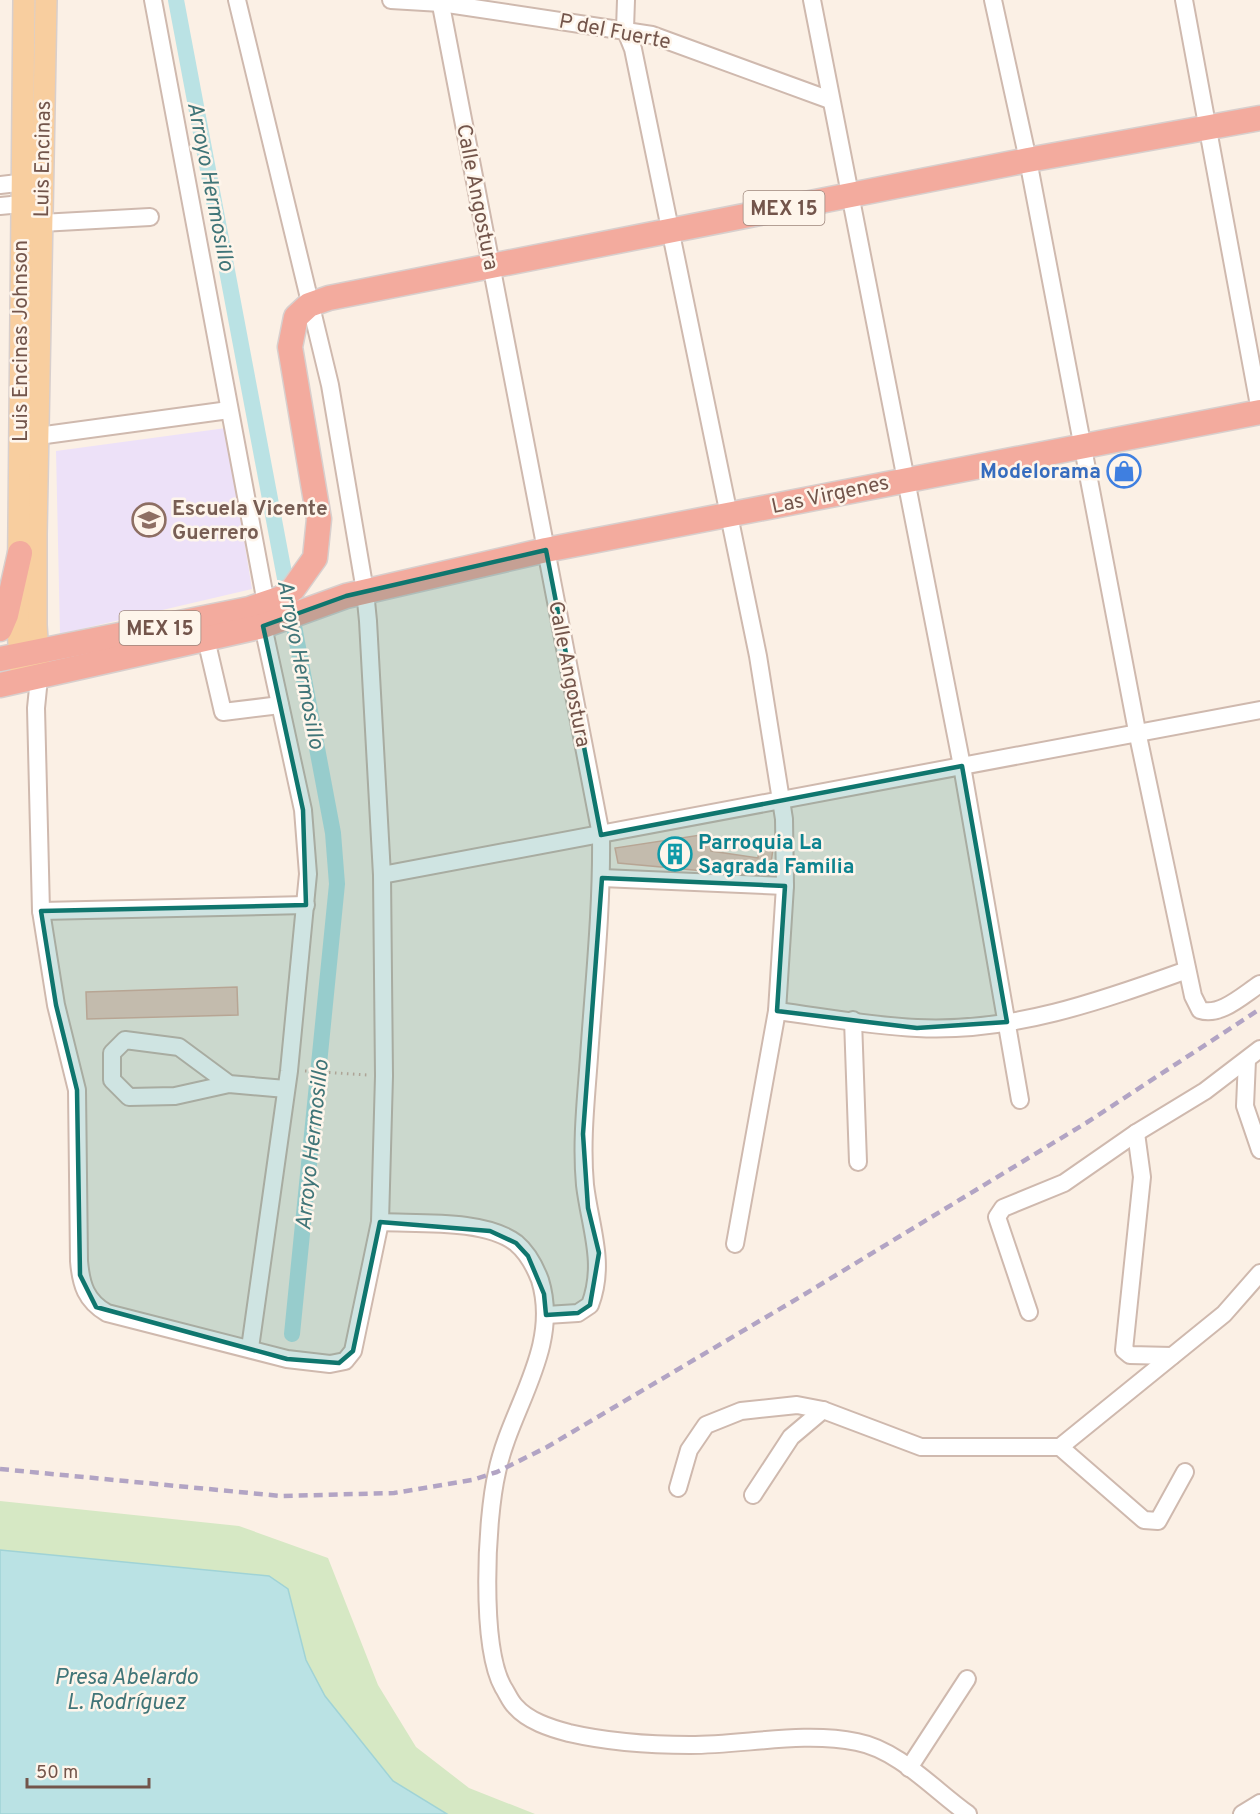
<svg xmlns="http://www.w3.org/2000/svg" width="1260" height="1814" viewBox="0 0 1260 1814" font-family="Overpass,sans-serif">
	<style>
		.education { fill: #ede1f8 }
		.green { fill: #d6e8c4 }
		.water { fill: #bae2e4; stroke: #a0d3d6; stroke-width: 1.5 }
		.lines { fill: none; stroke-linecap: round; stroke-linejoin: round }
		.canal { stroke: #bae2e4; stroke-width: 16 }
		.building { fill: #f0ccbd; stroke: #e2b19e; stroke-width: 1.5 }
		.minor-casing { stroke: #cfb9ae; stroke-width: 20 }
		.major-casing { stroke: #d8cfcd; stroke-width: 24 }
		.highway-casing { stroke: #d8cfcd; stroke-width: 27 }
		.path { stroke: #d5afa1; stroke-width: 3; stroke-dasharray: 1.5 4.5; stroke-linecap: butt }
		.minor { stroke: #fff; stroke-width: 16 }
		.major { stroke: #f8ce9f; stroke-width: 21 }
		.highway { stroke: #f3ab9e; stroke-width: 24 }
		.rail { stroke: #b2a4c4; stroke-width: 4.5; stroke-dasharray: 9 6; stroke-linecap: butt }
		.marked { fill: #0f766e; fill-opacity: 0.2; stroke: #0f766e; stroke-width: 4.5; stroke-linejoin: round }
		.labels { text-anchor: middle; stroke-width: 5; stroke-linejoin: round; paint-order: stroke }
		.shield { fill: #fef5eb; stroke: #9d857b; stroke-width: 1.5 }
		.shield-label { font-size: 20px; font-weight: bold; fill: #73554b }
		.street-label { font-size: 21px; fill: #73554b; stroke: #fef5eb }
		.shop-label { font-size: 21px; font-weight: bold; fill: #366cbe; stroke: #fef5eb; text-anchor: end }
		.education-label { font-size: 21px; font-weight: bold; fill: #785e54; stroke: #fef5eb; text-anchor: start }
		.culture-label { font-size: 21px; font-weight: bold; fill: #0d838f; stroke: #fef5eb; text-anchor: start }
		.water-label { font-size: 22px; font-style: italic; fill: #407578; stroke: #fef5eb }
	</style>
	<rect width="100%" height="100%" fill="#fbf0e5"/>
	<polygon class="education" points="226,428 252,589 60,634 56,451"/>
	<polygon class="green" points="0,1501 239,1526 328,1558 378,1685 416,1747 469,1788 535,1814 0,1814"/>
	<polygon class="water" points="0,1550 269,1576 288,1589 306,1660 325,1696 393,1781 447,1814 0,1814"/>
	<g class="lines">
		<polyline class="canal" points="176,0 333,833 337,884 292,1334"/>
	</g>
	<g class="building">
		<polygon points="707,834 711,851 758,858 759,848 773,849 769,877 618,863 615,848"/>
		<polygon points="237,987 238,1015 87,1019 86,992"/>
	</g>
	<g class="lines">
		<defs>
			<g id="minor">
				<polyline points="153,0 266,603"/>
				<polyline points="391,0 441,3 652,35 830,100"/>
				<path d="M 440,0 L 601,835 C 602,909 594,983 589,1057 C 586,1100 581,1142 585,1185 C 590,1227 606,1263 590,1305 L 578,1313 L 546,1315"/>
				<polyline points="626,0 625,29 633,49 758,656 784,819 785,886 777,1011 735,1244"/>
				<polyline points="812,0 962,766 1020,1100"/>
				<path d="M 993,0 L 1028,160 L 1137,731 L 1193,996 L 1200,1010 C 1220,1017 1243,995 1260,984"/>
				<polyline points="1184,0 1260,411"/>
				<polyline points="0,185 35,181"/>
				<polyline points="0,206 32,203"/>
				<polyline points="41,223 150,217"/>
				<polyline points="38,436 229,410"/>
				<polyline points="206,639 223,712 280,705"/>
				<path d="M 39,678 L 36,708 L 41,911 L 56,1005 L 77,1090 L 79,1261 C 81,1285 86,1301 107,1313 L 287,1359 L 330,1364 L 345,1361 L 353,1351 L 380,1222 L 384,1076 L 382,875 L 368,621 L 365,591 L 330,385 L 237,0"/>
				<polyline points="382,875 1260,710"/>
				<polyline points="602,878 785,886"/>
				<polyline points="41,911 306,905"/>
				<path d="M 777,1011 C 823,1017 870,1026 917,1028 C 1011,1033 1101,1001 1187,970"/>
				<polyline points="853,1020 858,1162"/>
				<polyline points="1247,1060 1245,1106 1260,1150"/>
				<polyline points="229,1084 179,1047 125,1040 112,1053 112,1080 129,1097 175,1096 229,1084 286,1089"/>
				<polyline points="1136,1133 1142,1177 1124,1350 1130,1355 1172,1356"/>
				<path d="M 380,1222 C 419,1224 485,1219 516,1243 C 528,1253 535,1267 540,1280 C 561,1348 510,1408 497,1472 C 486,1519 480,1645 503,1687 C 507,1693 510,1701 515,1706 C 528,1721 550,1728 569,1733 C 608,1742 650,1745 690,1745 C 745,1745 803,1731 857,1742 C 899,1750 934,1790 968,1814"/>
				<polyline points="1029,1312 997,1217 1003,1208 1064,1183 1136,1133 1205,1091 1260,1049"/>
				<polyline points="250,1348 289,1071 308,874 303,810 263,626"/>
				<polyline points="1060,1447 1224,1314 1260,1273"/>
				<polyline points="678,1488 689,1450 706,1425 741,1411 797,1405 823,1410 921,1447 1060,1447 1144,1520 1158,1521 1185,1472"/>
				<polyline points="753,1495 791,1437 823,1410"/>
				<polyline points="909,1768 967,1679"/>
				<polyline points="1242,1814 1260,1803"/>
			</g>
			<g id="major">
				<polyline points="39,668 36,625 36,535 46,0"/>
				<polyline points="21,671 18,630 24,0"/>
			</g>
			<g id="highway">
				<polyline points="0,629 6,615 20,553"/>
				<polyline points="0,659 249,609 281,598 293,589 315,558 319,519 290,347 296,317 309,305 329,298 1028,160 1260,118"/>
				<polyline points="0,685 263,626 346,596 546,550 1260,412"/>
			</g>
		</defs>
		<use href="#minor" class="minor-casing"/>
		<use href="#major" class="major-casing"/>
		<use href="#highway" class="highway-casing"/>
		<polyline class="path" points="305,1071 368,1075"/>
		<use href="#minor" class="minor"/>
		<use href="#major" class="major"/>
		<use href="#highway" class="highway"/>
		<polyline class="rail" points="0,1469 281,1496 394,1493 472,1480 497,1472 547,1447 800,1297 1086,1123 1260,1009"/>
	</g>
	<path class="marked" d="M 546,550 L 601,835 L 962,766 L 1007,1022 L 917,1028 L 777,1011 L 785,886 L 602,878 L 583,1134 L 588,1208 L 599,1253 L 590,1305 L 578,1313 L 546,1315 L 544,1294 L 528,1256 L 516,1243 L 490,1231 L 380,1222 L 353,1351 L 339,1363 L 287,1359 L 96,1307 L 80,1275 L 77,1090 L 56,1005 L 41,911 L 306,905 L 303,810 L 263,626 L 346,596 Z"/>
	<defs>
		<symbol id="shop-ring" viewBox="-11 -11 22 22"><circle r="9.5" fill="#fef5eb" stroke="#3f7fe0" stroke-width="1.5"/><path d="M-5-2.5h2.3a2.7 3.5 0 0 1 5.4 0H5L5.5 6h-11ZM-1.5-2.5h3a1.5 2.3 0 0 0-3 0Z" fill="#3f7fe0"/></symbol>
		<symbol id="school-ring" viewBox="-11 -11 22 22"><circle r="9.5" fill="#fef5eb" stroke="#8d6e63" stroke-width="1.5"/><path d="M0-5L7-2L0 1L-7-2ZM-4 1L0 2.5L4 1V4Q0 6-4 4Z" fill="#8d6e63"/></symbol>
		<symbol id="building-ring" viewBox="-11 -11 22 22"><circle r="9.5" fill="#fef5eb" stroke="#0f9aa8" stroke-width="1.5"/><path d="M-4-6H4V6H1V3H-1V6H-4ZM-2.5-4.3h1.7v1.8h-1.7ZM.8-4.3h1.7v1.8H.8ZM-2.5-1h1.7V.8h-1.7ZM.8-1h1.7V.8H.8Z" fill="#0f9aa8"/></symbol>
	</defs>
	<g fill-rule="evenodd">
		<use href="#shop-ring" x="1105" y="452" width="38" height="38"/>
		<use href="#school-ring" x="130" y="501" width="38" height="38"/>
		<use href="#building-ring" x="656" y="835" width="38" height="38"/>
	</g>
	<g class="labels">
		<g class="shield">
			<rect x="743.5" y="191" width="81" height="34" rx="4.5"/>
			<rect x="119.5" y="611" width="81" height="34" rx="4.5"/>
		</g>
		<g class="shield-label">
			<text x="784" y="215">MEX 15</text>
			<text x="160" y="635">MEX 15</text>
		</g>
		<g class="street-label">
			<text transform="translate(615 31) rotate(11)" y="7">P del Fuerte</text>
			<text transform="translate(42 159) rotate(-89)" y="7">Luis Encinas</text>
			<text transform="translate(478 197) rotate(79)" y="7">Calle Angostura</text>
			<text transform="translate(20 341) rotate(-90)" y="7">Luis Encinas Johnson</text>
			<text transform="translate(830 494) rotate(-12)" y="7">Las Virgenes</text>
			<text transform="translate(570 674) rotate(79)" y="7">Calle Angostura</text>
		</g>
		<g class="shop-label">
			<text x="1101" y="478">Modelorama</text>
		</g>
		<g class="education-label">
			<text x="172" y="515">Escuela Vicente<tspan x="172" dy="24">Guerrero</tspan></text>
		</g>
		<g class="culture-label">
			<text x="698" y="849">Parroquia La<tspan x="698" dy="24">Sagrada Familia</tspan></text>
		</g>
		<g class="water-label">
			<text transform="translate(212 186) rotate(79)" y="8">Arroyo Hermosillo</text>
			<text transform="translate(302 664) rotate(79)" y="8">Arroyo Hermosillo</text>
			<text transform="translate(311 1145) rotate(-84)" y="8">Arroyo Hermosillo</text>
			<text x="126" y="1684">Presa Abelardo<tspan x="126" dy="25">L. Rodríguez</tspan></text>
		</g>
	</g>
	<path d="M27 1778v9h122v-9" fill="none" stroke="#73554b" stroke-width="3"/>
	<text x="36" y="1778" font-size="18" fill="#73554b" stroke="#fef5eb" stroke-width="4.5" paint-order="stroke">50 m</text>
</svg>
